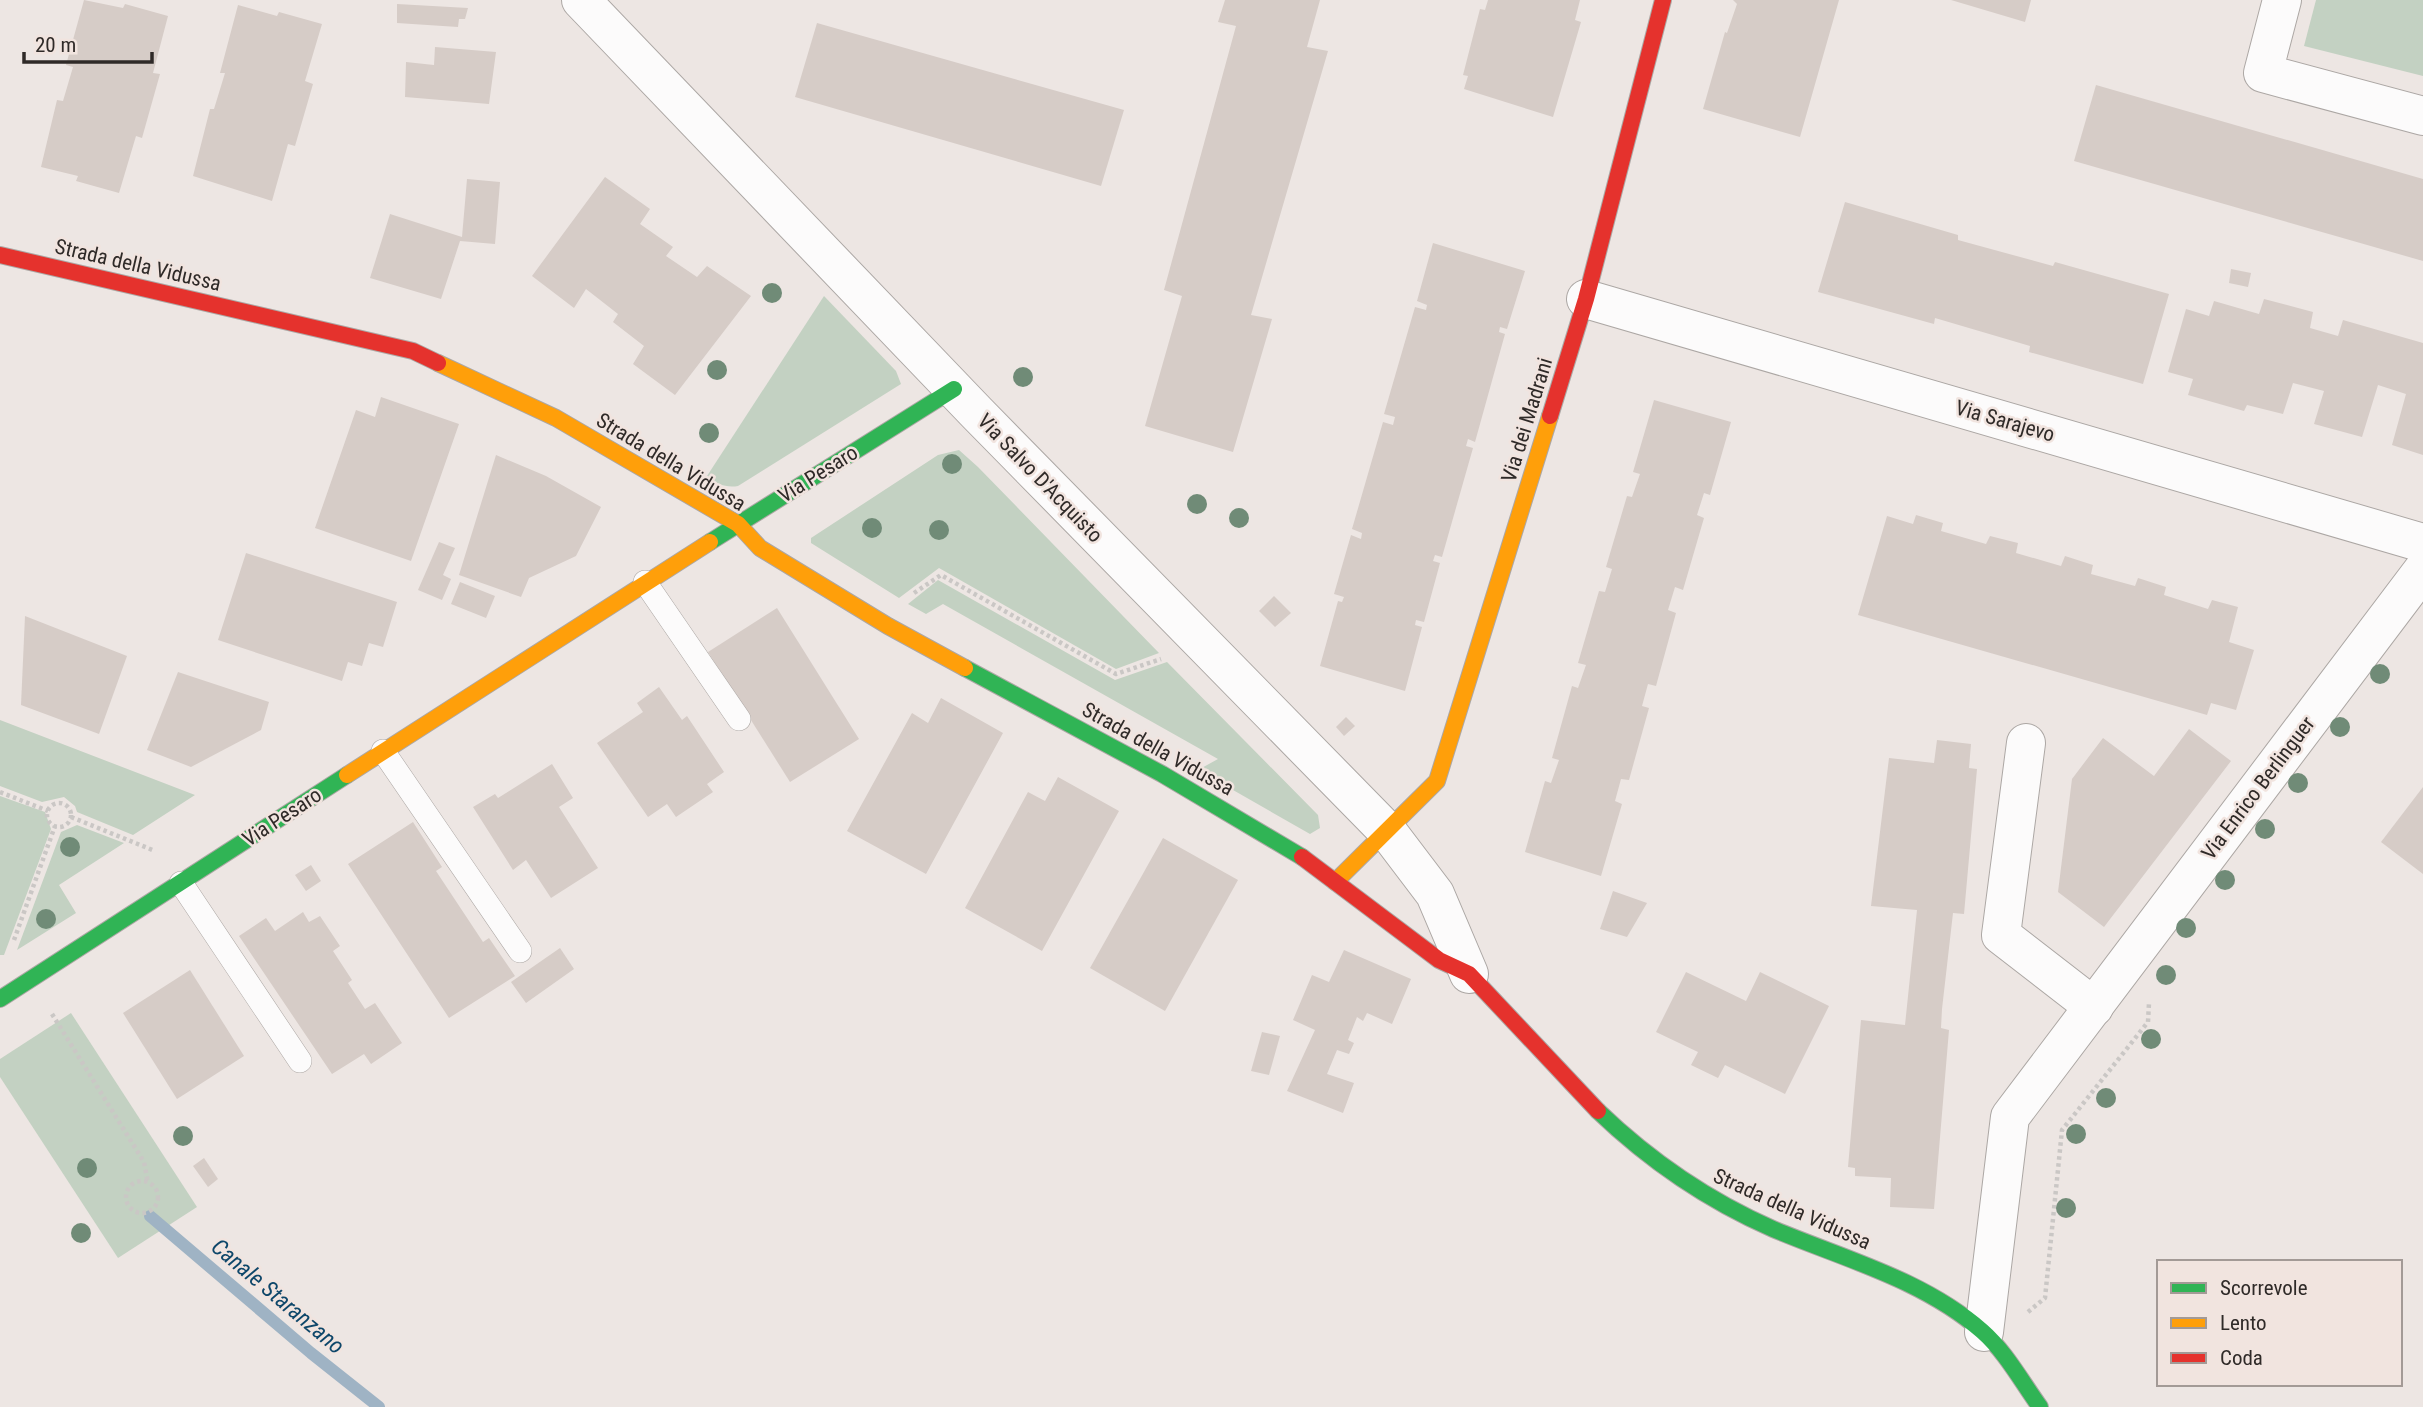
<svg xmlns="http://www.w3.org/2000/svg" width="2423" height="1407" viewBox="0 0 2423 1407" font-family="'Roboto Condensed',sans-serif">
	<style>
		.green { fill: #c3d1c2 }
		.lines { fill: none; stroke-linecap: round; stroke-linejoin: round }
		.stream { stroke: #9fb3c4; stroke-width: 12 }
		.building { fill: #d6ccc7 }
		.lane-casing { stroke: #aca7a4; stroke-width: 24 }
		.street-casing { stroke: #aca7a4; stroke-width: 40 }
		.fast-casing { stroke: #aca7a4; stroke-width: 18 }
		.slow-casing { stroke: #aca7a4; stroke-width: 18 }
		.jam-casing { stroke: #aca7a4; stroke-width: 18 }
		.path { stroke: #cac7c5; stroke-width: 4.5; stroke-dasharray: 3.5 3.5; stroke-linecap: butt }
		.lane { stroke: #fcfbfb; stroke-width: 23 }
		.street { stroke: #fcfbfb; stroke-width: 38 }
		.fast { stroke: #30b455; stroke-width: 16 }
		.slow { stroke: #ff9f0a; stroke-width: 16 }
		.jam { stroke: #e5322d; stroke-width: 16 }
		.tree { fill: #708b77 }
		.labels { text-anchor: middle; stroke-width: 5; stroke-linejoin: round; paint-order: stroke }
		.street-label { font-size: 21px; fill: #2f2a28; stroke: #f1e4df }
		.water-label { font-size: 23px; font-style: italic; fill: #0e476a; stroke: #f1e4df }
	</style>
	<rect width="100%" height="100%" fill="#ede6e3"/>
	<g class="green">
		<polygon points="2316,0 2423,0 2423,76 2304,46"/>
		<path d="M 824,296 L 896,371 L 901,384 L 738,486 C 726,488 716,484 707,476 Z"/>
		<polygon points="959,450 978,467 1159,653 1116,669 939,568 899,598 811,543 811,538 938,455"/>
		<polygon points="938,580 1115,680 1167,662 1318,815 1320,828 1310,834 1198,770 1218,759 943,604 926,614 908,604"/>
		<polygon points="0,720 195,795 133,835 77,812 75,806 64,797 42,802 0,786"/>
		<polygon points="0,796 45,812 51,829 4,955 0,955"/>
		<polygon points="77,825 124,843 59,885 76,913 17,950 61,832"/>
		<polygon points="71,1013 197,1207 118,1258 0,1077 0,1059"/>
	</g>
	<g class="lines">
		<polyline class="stream" points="150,1216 311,1353 379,1407"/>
	</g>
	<g class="building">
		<polygon points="84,0 123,8 125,4 168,16 153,73 160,74 142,138 136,136 119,193 76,181 78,176 41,167 57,100 63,101 73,67 66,65"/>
		<polygon points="1225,0 1320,0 1307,47 1328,51 1251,315 1272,319 1233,452 1145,426 1182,296 1164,290 1236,26 1218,22"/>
		<polygon points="1488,0 1580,0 1575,20 1581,22 1553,117 1464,89 1468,76 1463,75 1480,9 1485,10"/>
		<polygon points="1733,0 1839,0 1800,137 1703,109 1725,32 1727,33 1737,4"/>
		<polygon points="1951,0 2031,0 2025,22"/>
		<polygon points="397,4 468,8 465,19 459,19 458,27 397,23"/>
		<polygon points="238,5 277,16 279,12 322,24 305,81 313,84 295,146 288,144 272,201 193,176 210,109 214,109 225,73 220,73"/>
		<polygon points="817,23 1124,110 1101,186 795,97"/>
		<polygon points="435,47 496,52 489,104 405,97 406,62 434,65"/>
		<polygon points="2096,85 2423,179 2423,261 2074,161"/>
		<polygon points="605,177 650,209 640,224 673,247 666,256 697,277 707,266 751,296 675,395 633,364 644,346 613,322 618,314 586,289 574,308 532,276"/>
		<polygon points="467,179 500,182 495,244 460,241 441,299 370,278 390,214 462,237"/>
		<polygon points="1845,202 1958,235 1958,240 2053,266 2055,262 2169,294 2143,384 2029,352 2030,346 1935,318 1934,324 1818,292"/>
		<polygon points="1433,243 1525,271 1507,329 1500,327 1499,332 1505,334 1475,442 1468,439 1466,446 1473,448 1442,557 1435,555 1433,561 1440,563 1424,622 1416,620 1415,625 1422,627 1405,691 1320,666 1338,601 1342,602 1344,597 1334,594 1351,535 1361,539 1362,533 1352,529 1383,422 1393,425 1395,417 1384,414 1415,307 1426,310 1427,305 1417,301"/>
		<polygon points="2231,269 2251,273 2248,287 2229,283"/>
		<polygon points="2264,299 2313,312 2310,328 2338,336 2343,320 2423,343 2423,455 2392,445 2406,394 2378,385 2362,437 2314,424 2324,391 2293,383 2283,414 2247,405 2244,411 2188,395 2193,379 2168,372 2186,309 2209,316 2214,301 2259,314"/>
		<polygon points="381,397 459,424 411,561 315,528 356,410 375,417"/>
		<polygon points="1654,400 1731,422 1710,495 1704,493 1697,515 1704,518 1683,590 1675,587 1668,610 1676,613 1656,686 1648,684 1642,706 1649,708 1629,780 1621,779 1615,801 1622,804 1601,876 1525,852 1545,781 1551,783 1559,760 1552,758 1572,686 1578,688 1586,665 1578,663 1599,591 1605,592 1612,569 1606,567 1627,496 1632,497 1640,474 1633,472"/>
		<polygon points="496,455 546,476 601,507 576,556 529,578 521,597 459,575"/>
		<polygon points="1916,515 1943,523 1941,531 1986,544 1990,536 2018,543 2016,553 2061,566 2065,556 2093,565 2091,574 2135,586 2138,578 2166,587 2164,595 2208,609 2212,600 2238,607 2229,642 2254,650 2236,710 2211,703 2207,715 1858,615 1887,516 1913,524"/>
		<polygon points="439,542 455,548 443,575 451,579 442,600 418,590"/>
		<polygon points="246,553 397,602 383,647 369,643 362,666 348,662 342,681 218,640"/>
		<polygon points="460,582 495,596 486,618 451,604"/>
		<polygon points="1274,596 1291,613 1275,627 1259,611"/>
		<polygon points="777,608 859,739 790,782 708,652"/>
		<polygon points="25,616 127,656 99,734 21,705"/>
		<polygon points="178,672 269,702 261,730 191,767 147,750"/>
		<polygon points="659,687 682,720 687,716 724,772 707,784 713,792 676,817 667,804 648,817 597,743 643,712 637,703"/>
		<polygon points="941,698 1003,733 926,874 847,831 912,713 928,723"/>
		<polygon points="1346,717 1355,726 1344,736 1336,727"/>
		<polygon points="2189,729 2231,761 2104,927 2058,892 2072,779 2103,738 2154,776"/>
		<polygon points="1937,740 1971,744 1969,768 1977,769 1964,914 1953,913 1942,1009 1941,1028 1949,1030 1934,1209 1890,1207 1891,1178 1855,1176 1855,1168 1848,1167 1861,1020 1905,1025 1917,910 1871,906 1889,758 1934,763"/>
		<polygon points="552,764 573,798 559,807 598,868 551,898 526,860 513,870 473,807 495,794 498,798"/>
		<polygon points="1058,777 1119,811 1042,951 965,908 1028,792 1045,801"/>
		<polygon points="2423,787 2423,874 2381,842"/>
		<polygon points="413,822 442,867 436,871 483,942 489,938 515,976 449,1018 348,864"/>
		<polygon points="1163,838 1238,880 1165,1011 1090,968"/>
		<polygon points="311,865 321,881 306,891 295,875"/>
		<polygon points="1613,891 1647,903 1627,937 1600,929"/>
		<polygon points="303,912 309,922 320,916 340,946 333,951 352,980 348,983 365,1009 375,1003 402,1043 371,1064 364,1054 332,1074 239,936 266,918 275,931"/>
		<polygon points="560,948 574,969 526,1003 511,982"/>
		<polygon points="1344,950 1411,979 1392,1024 1367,1013 1363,1021 1357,1017 1348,1040 1354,1043 1349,1054 1337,1050 1327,1074 1354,1083 1343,1113 1287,1091 1315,1030 1293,1020 1312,975 1329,982"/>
		<polygon points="190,970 244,1056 177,1099 123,1013"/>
		<polygon points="1686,972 1746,1001 1760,972 1829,1006 1785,1094 1725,1065 1718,1078 1691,1065 1698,1052 1656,1032"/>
		<polygon points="1262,1032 1280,1036 1269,1075 1251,1071"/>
		<polygon points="204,1158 218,1179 208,1187 193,1166"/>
	</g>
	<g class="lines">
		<defs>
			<g id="lane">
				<polyline points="645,582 739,719"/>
				<polyline points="383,751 520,951"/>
				<polyline points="181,883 300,1061"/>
			</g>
			<g id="street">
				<polyline points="581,0 976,412 1388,832 1435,894 1469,974"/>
				<polyline points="2282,0 2263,73 2423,116"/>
				<polyline points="1586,299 2423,543"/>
				<polyline points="2026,743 2001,935 2094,1007"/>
				<polyline points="1984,1332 2010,1117 2423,570"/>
			</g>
			<g id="fast">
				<polyline points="710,542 954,389"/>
				<polyline points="965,668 1162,774 1302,857"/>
				<polyline points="0,999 347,775"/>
				<path d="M 1598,1111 C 1649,1160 1707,1200 1773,1229 C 1844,1259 1922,1279 1982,1331 C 2005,1351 2022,1382 2040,1407"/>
			</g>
			<g id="slow">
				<polyline points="438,363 556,418 738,524 760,548 888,626 965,668"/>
				<polyline points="347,775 710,542"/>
				<polyline points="1335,882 1437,781 1550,416"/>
			</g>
			<g id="jam">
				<polyline points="0,255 413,351 438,363"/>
				<polyline points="1550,416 1586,299 1663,0"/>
				<polyline points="1302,857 1439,960 1469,974 1598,1111"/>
			</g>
		</defs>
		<use href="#lane" class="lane-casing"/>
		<use href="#street" class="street-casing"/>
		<use href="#fast" class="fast-casing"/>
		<use href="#slow" class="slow-casing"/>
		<use href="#jam" class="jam-casing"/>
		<g class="path">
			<polyline points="914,593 941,575 1116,674 1161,659"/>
			<polyline points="0,792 48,811"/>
			<circle cx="59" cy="815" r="12"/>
			<polyline points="71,817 155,851"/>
			<polyline points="14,940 55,826"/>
			<polyline points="52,1014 144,1162 148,1183"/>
			<circle cx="142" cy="1197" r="16"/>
			<polyline points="2028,1312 2045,1298 2062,1130 2148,1022 2149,1003"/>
		</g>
		<use href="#lane" class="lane"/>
		<use href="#street" class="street"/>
		<use href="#fast" class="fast"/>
		<use href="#slow" class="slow"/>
		<use href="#jam" class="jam"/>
	</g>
	<g class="tree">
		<circle cx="772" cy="293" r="10"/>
		<circle cx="717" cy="370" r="10"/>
		<circle cx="1023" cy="377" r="10"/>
		<circle cx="709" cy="433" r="10"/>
		<circle cx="952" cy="464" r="10"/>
		<circle cx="1197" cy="504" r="10"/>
		<circle cx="1239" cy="518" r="10"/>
		<circle cx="872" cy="528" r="10"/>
		<circle cx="939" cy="530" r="10"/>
		<circle cx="2380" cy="674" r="10"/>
		<circle cx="2340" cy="727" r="10"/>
		<circle cx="2298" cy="783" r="10"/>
		<circle cx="2265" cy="829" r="10"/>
		<circle cx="70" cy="847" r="10"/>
		<circle cx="2225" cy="880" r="10"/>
		<circle cx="46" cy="919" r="10"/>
		<circle cx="2186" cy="928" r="10"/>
		<circle cx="2166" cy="975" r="10"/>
		<circle cx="2151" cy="1039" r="10"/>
		<circle cx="2106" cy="1098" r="10"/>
		<circle cx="2076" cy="1134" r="10"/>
		<circle cx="183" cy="1136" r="10"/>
		<circle cx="87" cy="1168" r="10"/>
		<circle cx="2066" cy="1208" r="10"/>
		<circle cx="81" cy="1233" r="10"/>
	</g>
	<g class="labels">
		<g class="street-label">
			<text transform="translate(138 265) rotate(13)" y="7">Strada della Vidussa</text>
			<text transform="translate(1527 420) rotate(-73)" y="7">Via dei Madrani</text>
			<text transform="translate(2005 421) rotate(16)" y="7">Via Sarajevo</text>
			<text transform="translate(671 462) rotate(31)" y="7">Strada della Vidussa</text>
			<text transform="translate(818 474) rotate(-32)" y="7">Via Pesaro</text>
			<text transform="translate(1040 478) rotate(46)" y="7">Via Salvo D'Acquisto</text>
			<text transform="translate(1158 749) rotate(29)" y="7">Strada della Vidussa</text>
			<text transform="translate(2258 788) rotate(-53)" y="7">Via Enrico Berlinguer</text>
			<text transform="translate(282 817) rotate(-33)" y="7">Via Pesaro</text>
			<text transform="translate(1792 1209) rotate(24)" y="7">Strada della Vidussa</text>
		</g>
		<g class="water-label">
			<text transform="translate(278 1296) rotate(40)" y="8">Canale Staranzano</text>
		</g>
	</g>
	<rect x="2157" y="1260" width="245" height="126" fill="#f1e4df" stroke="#a39a96" stroke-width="2"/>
	<rect x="2171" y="1283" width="35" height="10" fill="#30b455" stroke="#a39a96" stroke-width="2"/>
	<text x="2220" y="1295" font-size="21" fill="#2f2a28">Scorrevole</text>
	<rect x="2171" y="1318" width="35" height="10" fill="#ff9f0a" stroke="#a39a96" stroke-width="2"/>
	<text x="2220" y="1330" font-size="21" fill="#2f2a28">Lento</text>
	<rect x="2171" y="1353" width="35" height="10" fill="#e5322d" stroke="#a39a96" stroke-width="2"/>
	<text x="2220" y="1365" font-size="21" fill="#2f2a28">Coda</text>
	<path d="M24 52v10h128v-10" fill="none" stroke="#2f2a28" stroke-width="3.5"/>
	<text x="35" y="52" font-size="21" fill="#2f2a28" stroke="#f1e4df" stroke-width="5" paint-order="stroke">20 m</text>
</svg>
